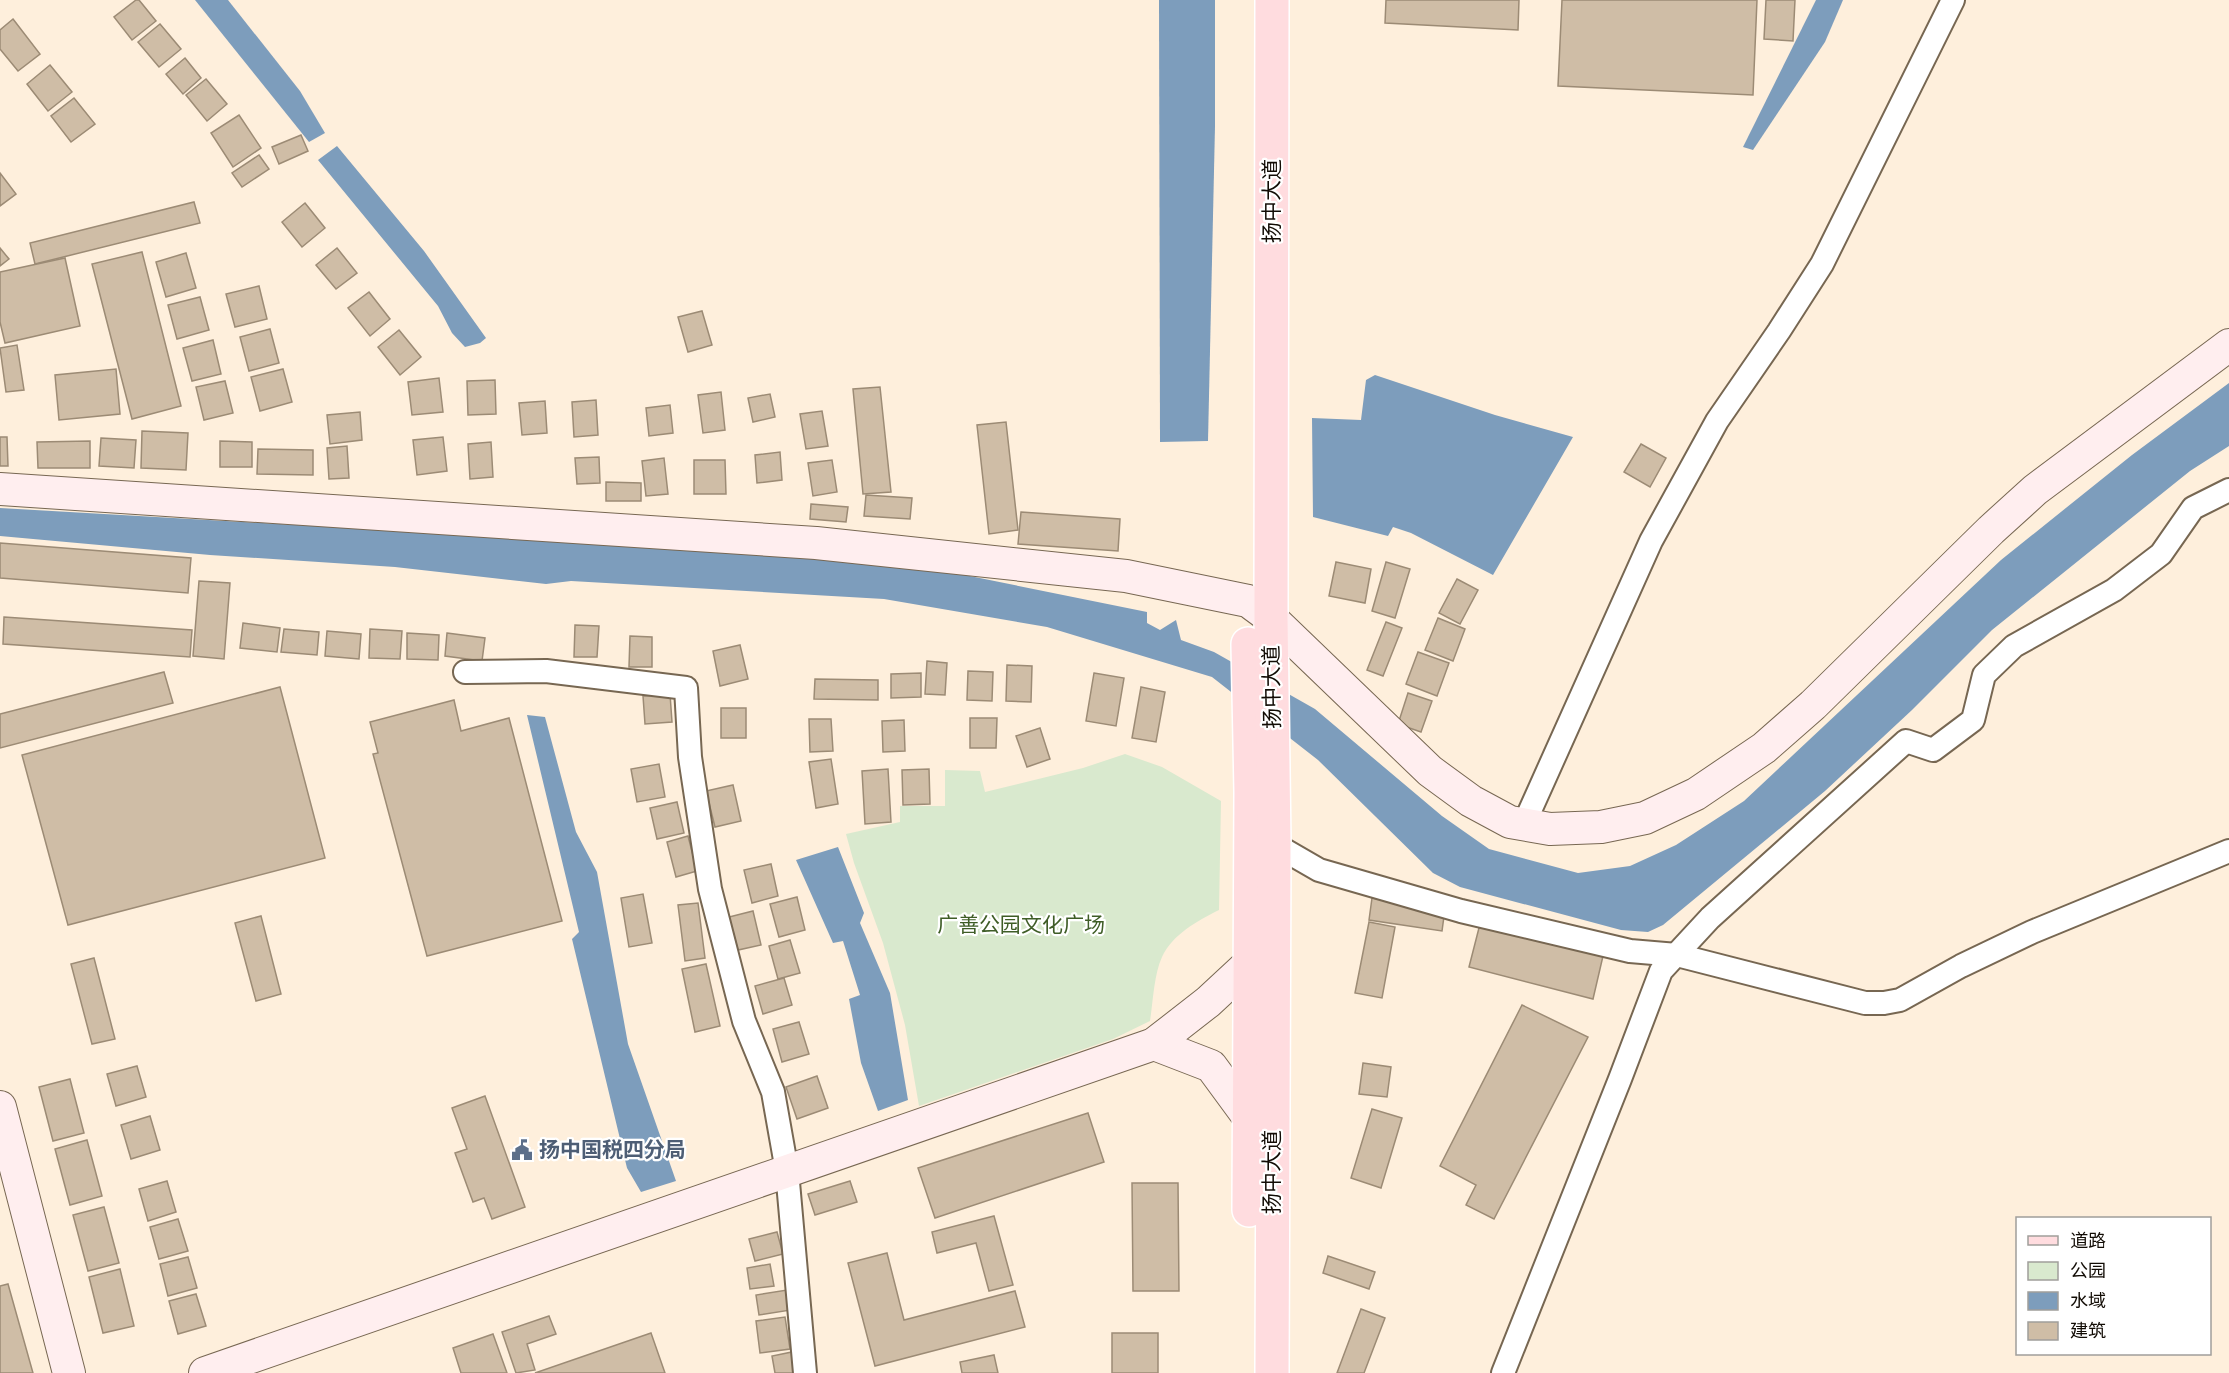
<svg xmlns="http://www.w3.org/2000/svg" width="2229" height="1373" viewBox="0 0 2229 1373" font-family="'Fira Sans','Noto Sans SC',sans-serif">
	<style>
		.green { fill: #d9e9ce }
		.water { fill: #7d9dbc }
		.building { fill: #cfbda6; stroke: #9c8b75; stroke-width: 1.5 }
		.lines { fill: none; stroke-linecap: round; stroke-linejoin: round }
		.street-casing { stroke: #776752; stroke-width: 26 }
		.secondary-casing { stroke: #776752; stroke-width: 34 }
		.primary-casing { stroke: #fff; stroke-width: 36 }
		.street { stroke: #fff; stroke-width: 22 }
		.secondary { stroke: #ffeeef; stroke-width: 32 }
		.primary { stroke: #ffdcdf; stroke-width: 33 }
		.labels { text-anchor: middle; stroke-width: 4.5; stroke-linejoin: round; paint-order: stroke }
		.street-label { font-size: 21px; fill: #120c05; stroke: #fff }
		.park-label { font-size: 21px; fill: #3f5d27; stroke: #fff }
		.service-label { font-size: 21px; font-weight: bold; fill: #4e5e75; stroke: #fff; text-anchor: start }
	</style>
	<rect width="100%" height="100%" fill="#feefdc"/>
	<path class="green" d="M 1125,754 L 1162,767 L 1221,801 L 1219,910 C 1197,921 1173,934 1162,957 C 1154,974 1153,1002 1150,1021 L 1113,1039 L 919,1106 L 905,1025 L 883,943 L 854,863 L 846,834 L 900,822 L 900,806 L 945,806 L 945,770 L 980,771 L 985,792 L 1083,768 Z"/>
	<g class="water">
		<polygon points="195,0 228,0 300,91 325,133 309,142"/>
		<polygon points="1159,0 1215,0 1215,126 1208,441 1160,442"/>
		<polygon points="1816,0 1843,0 1825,42 1753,150 1743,147"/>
		<polygon points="337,146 424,251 486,338 480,343 465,347 452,333 438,306 318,160"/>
		<polygon points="1375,375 1495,415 1573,437 1493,575 1411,533 1393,527 1388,536 1313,517 1312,418 1361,420 1366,380"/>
		<polygon points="2229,383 2229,446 2190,471 1992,630 1912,710 1825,791 1663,925 1648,932 1621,930 1460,887 1433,873 1318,760 1212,677 1047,627 884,599 571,581 546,584 395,567 210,555 0,536 0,508 435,533 811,558 940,570 1147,612 1147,623 1160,630 1176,620 1181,640 1214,652 1315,709 1442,816 1489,849 1578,873 1630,866 1676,845 1744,801 2001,560 2132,455"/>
		<polygon points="527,715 545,717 576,832 597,872 628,1044 676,1181 641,1192 627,1168 572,939 579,932"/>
		<polygon points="838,847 864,913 860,923 890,993 908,1100 878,1111 861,1063 849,999 860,995 843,941 833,943 796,860"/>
	</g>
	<g class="building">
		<polygon points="136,0 139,0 156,21 132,40 114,17"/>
		<polygon points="1386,0 1519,0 1518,30 1385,23"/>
		<polygon points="1562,0 1757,0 1753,95 1558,86"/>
		<polygon points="1766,0 1795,0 1793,41 1764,39"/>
		<polygon points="13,19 40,54 18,71 0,49 0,30"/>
		<polygon points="160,24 181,49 159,67 138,42"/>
		<polygon points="185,58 201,78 183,94 166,74"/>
		<polygon points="50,65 72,92 48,111 27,84"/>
		<polygon points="206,79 227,104 207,121 186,95"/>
		<polygon points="74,98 95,124 71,142 51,116"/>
		<polygon points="239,115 261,148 233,167 211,133"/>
		<polygon points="301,135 308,151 279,164 272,147"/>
		<polygon points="259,155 269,169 242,187 232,173"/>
		<polygon points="0,173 16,194 0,206"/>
		<polygon points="194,202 200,223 35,264 30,243"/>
		<polygon points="305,203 325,228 302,247 282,222"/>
		<polygon points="0,248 9,259 0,266"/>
		<polygon points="337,248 357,273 336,289 316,265"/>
		<polygon points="142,252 181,406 132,419 92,264"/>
		<polygon points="186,253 196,288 166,297 156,262"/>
		<polygon points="65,258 80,326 5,343 0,322 0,272"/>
		<polygon points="259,286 267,319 235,327 226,294"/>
		<polygon points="369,292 390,319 370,336 348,308"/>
		<polygon points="200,297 209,330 177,339 168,305"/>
		<polygon points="702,311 712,345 688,352 678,317"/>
		<polygon points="270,329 279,363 249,371 240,337"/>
		<polygon points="399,330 421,357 400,375 378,347"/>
		<polygon points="213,340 221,374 192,381 183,348"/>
		<polygon points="17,345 24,390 6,392 0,348"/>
		<polygon points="116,369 120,414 59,420 55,375"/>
		<polygon points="283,369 292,402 260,411 251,377"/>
		<polygon points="439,378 443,412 412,415 408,382"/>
		<polygon points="495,380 496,414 468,415 467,381"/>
		<polygon points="225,381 233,413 204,420 196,387"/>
		<polygon points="880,387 891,492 863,494 853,389"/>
		<polygon points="721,392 725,430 703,433 698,395"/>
		<polygon points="770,394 775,417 753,422 748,398"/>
		<polygon points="596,400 598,435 574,437 572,402"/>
		<polygon points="545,401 547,433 522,435 519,403"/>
		<polygon points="670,405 673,433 649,436 646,408"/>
		<polygon points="822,411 828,446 806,449 800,414"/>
		<polygon points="360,412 362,440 330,444 327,415"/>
		<polygon points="1006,422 1018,530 989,534 977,425"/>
		<polygon points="142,431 188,433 186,470 141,468"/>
		<polygon points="0,437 7,437 8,466 0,466"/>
		<polygon points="443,437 447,471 417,475 413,440"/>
		<polygon points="101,438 136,440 134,468 99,466"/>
		<polygon points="90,441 90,468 38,468 37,442"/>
		<polygon points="220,441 252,442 252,467 220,467"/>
		<polygon points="491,442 493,477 470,479 468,444"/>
		<polygon points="1641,444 1666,458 1650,487 1624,472"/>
		<polygon points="347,446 349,478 329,479 327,448"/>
		<polygon points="258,449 313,450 313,475 257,474"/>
		<polygon points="780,452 782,480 757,483 755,455"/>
		<polygon points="599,457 600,483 577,484 575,458"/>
		<polygon points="664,458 668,494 646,496 642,461"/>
		<polygon points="694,460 725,460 726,494 694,494"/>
		<polygon points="832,460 837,492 813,496 808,463"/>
		<polygon points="606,482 641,483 641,501 606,501"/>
		<polygon points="866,495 912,498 910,519 864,516"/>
		<polygon points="811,504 848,507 846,522 810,519"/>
		<polygon points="1021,512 1120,519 1118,551 1018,544"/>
		<polygon points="0,543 191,558 188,593 0,578"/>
		<polygon points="1336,562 1371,569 1365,603 1329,596"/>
		<polygon points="1386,562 1410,569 1395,618 1372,611"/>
		<polygon points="1457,579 1478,590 1460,624 1439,613"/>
		<polygon points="199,581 230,583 224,659 193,656"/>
		<polygon points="4,617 192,630 190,657 3,644"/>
		<polygon points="1438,618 1465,629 1453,661 1425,650"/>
		<polygon points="1386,622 1402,628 1383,676 1367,670"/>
		<polygon points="243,623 280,628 277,652 240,648"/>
		<polygon points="575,625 599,626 597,657 574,657"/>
		<polygon points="284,629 319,632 317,655 281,652"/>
		<polygon points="370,629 402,631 400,659 369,658"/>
		<polygon points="327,631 361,634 359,659 325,656"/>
		<polygon points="407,633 439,635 438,660 407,659"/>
		<polygon points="447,633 485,638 482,661 445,656"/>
		<polygon points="630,636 652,637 652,667 629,667"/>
		<polygon points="740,645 748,679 720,686 713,651"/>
		<polygon points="1418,652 1449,663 1437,696 1406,684"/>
		<polygon points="927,661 947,663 945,695 925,694"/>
		<polygon points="1007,665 1032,666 1031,702 1006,701"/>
		<polygon points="968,671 993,672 992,701 967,700"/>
		<polygon points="164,672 173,703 0,748 0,714"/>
		<polygon points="921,673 921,697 891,698 891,674"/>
		<polygon points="1094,673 1124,678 1116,726 1086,721"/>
		<polygon points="815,679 878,680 878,700 814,699"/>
		<polygon points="280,687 325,858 68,925 22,755"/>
		<polygon points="1141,687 1165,692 1156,742 1132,738"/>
		<polygon points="1408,693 1432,701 1421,732 1398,724"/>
		<polygon points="670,694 672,722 645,724 643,696"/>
		<polygon points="454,700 461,731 509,718 562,921 427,956 373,754 378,753 370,722"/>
		<rect x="721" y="708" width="25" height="30"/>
		<polygon points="970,718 997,718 996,748 970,748"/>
		<polygon points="809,719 831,719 833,751 810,752"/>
		<polygon points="904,720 905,751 883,752 882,721"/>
		<polygon points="1040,728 1050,759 1027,767 1016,736"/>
		<polygon points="831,759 838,804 816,808 809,762"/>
		<polygon points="659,764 665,797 637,802 631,769"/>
		<polygon points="888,769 891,822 865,824 862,771"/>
		<polygon points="929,769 930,804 903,805 902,770"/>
		<polygon points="733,785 741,821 715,827 706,791"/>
		<polygon points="677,802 684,833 657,839 650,808"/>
		<polygon points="688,836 697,871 676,877 667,842"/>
		<polygon points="771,864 778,896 752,903 744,870"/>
		<polygon points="643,894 652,943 629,947 621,898"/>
		<polygon points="797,897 805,930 779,937 770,904"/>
		<polygon points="1372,898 1445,909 1442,931 1369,920"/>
		<polygon points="698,903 705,958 685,961 678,905"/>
		<polygon points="753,911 761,945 738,950 729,917"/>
		<polygon points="261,916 281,994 256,1001 235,923"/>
		<polygon points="1369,922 1395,927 1382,998 1355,993"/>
		<polygon points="1480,924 1603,956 1593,999 1469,967"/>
		<polygon points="790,940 800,973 778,979 769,946"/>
		<polygon points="94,958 115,1039 92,1044 71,964"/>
		<polygon points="706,964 720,1026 695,1032 682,969"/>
		<polygon points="784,978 792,1005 763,1014 755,986"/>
		<polygon points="1522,1005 1588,1037 1494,1219 1466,1205 1476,1185 1440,1166"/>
		<polygon points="799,1022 809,1054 782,1062 773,1029"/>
		<polygon points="1363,1063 1391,1067 1387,1097 1359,1094"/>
		<polygon points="137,1066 146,1097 116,1106 107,1074"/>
		<polygon points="817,1076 828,1108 797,1119 786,1087"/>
		<polygon points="70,1079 84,1133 53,1141 39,1087"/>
		<polygon points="485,1096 525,1207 492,1219 484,1198 473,1202 455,1153 467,1149 452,1108"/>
		<polygon points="1372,1109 1402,1118 1381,1188 1351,1178"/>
		<polygon points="1088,1113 1104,1162 935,1218 918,1168"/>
		<polygon points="150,1116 160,1150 131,1159 121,1125"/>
		<polygon points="87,1140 102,1196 70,1205 55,1149"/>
		<polygon points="167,1181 176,1212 148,1221 139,1189"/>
		<polygon points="850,1181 857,1202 815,1215 808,1194"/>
		<polygon points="1132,1183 1178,1183 1179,1291 1133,1291"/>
		<polygon points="104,1207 119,1263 88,1271 73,1215"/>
		<polygon points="994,1216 1013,1285 989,1291 976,1243 937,1253 932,1232"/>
		<polygon points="178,1219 188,1251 159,1259 150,1227"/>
		<polygon points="777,1232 783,1254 755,1261 749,1239"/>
		<polygon points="887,1253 904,1320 1015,1291 1025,1327 875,1366 848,1263"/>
		<polygon points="1328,1256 1375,1272 1369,1289 1323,1273"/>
		<polygon points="188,1257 197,1288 168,1296 160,1264"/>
		<polygon points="770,1264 774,1286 750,1289 747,1268"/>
		<polygon points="120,1269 134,1326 103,1333 89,1277"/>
		<polygon points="8,1284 33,1373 0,1373 0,1286"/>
		<polygon points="787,1290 791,1310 759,1315 756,1295"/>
		<polygon points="196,1294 206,1326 178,1334 169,1301"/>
		<polygon points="1361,1309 1385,1318 1364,1373 1337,1373"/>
		<polygon points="549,1316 556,1334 527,1344 535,1370 516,1373 502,1332"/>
		<polygon points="785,1317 790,1349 760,1353 756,1321"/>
		<polygon points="651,1333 665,1373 535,1373"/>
		<rect x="1112" y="1333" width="46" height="40"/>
		<polygon points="493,1334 507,1373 461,1373 453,1348"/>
		<polygon points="792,1352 796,1373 775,1373 772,1356"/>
		<polygon points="994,1355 998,1373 962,1373 960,1362"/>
	</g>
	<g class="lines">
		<defs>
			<g id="street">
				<polyline points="465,672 546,671 686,688 690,757 710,889 744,1021 773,1092 787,1171 805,1373"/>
				<polyline points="1524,824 1651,541 1717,421 1779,331 1822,264 1953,0"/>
				<polyline points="1274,844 1319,870 1461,911 1630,951 1677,955 1865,1003 1884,1003 1900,1000 1961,966 2032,932 2229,851"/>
				<polyline points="1503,1373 1620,1079 1661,971 1710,918 1906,741 1933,750 1973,720 1984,675 2014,646 2114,590 2161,554 2193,508 2229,490"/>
			</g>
			<g id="secondary">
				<polyline points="0,489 816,543 1126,576 1248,601 1271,618 1430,771 1471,801 1510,822 1550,829 1601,827 1645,818 1696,794 1764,748 1813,705 1991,530 2035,490 2229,345"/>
				<polyline points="1154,1044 1211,1066 1258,1130"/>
				<polyline points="0,1107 69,1373"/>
				<polyline points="205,1373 1154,1044 1208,1002 1250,963"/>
			</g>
			<g id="primary">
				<polyline points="1248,644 1251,792 1249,1210"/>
				<polyline points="1272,1373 1274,844 1271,618 1272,0"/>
			</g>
		</defs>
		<use href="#street" class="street-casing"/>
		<use href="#secondary" class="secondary-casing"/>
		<use href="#primary" class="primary-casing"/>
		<use href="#street" class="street"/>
		<use href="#secondary" class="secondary"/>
		<use href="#primary" class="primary"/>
	</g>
	<defs>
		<symbol id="civic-bare" viewBox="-9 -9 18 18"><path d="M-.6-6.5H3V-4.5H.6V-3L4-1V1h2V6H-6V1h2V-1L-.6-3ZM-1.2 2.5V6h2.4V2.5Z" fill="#5c6f8a" stroke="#fff" stroke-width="2.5" paint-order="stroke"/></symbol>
	</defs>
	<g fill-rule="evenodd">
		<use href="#civic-bare" x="507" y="1135" width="30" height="30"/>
	</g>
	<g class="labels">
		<g class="street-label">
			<text transform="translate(1272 201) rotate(-90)" y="7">扬中大道</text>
			<text transform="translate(1272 687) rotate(-91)" y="7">扬中大道</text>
			<text transform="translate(1272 1172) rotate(-90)" y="7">扬中大道</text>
		</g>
		<g class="park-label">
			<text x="1021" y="932">广善公园文化广场</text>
		</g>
		<g class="service-label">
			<text x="539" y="1157">扬中国税四分局</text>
		</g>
	</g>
	<rect x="2016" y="1217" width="195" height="138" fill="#ffffff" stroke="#a09e9b" stroke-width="1.5"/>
	<rect x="2028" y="1236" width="30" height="9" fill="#ffdcdf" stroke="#a09e9b" stroke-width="1.5"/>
	<text x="2070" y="1247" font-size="18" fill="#120c05">道路</text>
	<rect x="2028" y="1262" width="30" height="18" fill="#d9e9ce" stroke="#a09e9b" stroke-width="1.5"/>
	<text x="2070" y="1277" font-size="18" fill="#120c05">公园</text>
	<rect x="2028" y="1292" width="30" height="18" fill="#7d9dbc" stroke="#a09e9b" stroke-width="1.5"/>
	<text x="2070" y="1307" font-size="18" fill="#120c05">水域</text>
	<rect x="2028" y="1322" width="30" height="18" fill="#cfbda6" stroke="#a09e9b" stroke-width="1.5"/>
	<text x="2070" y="1337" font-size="18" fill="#120c05">建筑</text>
</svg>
